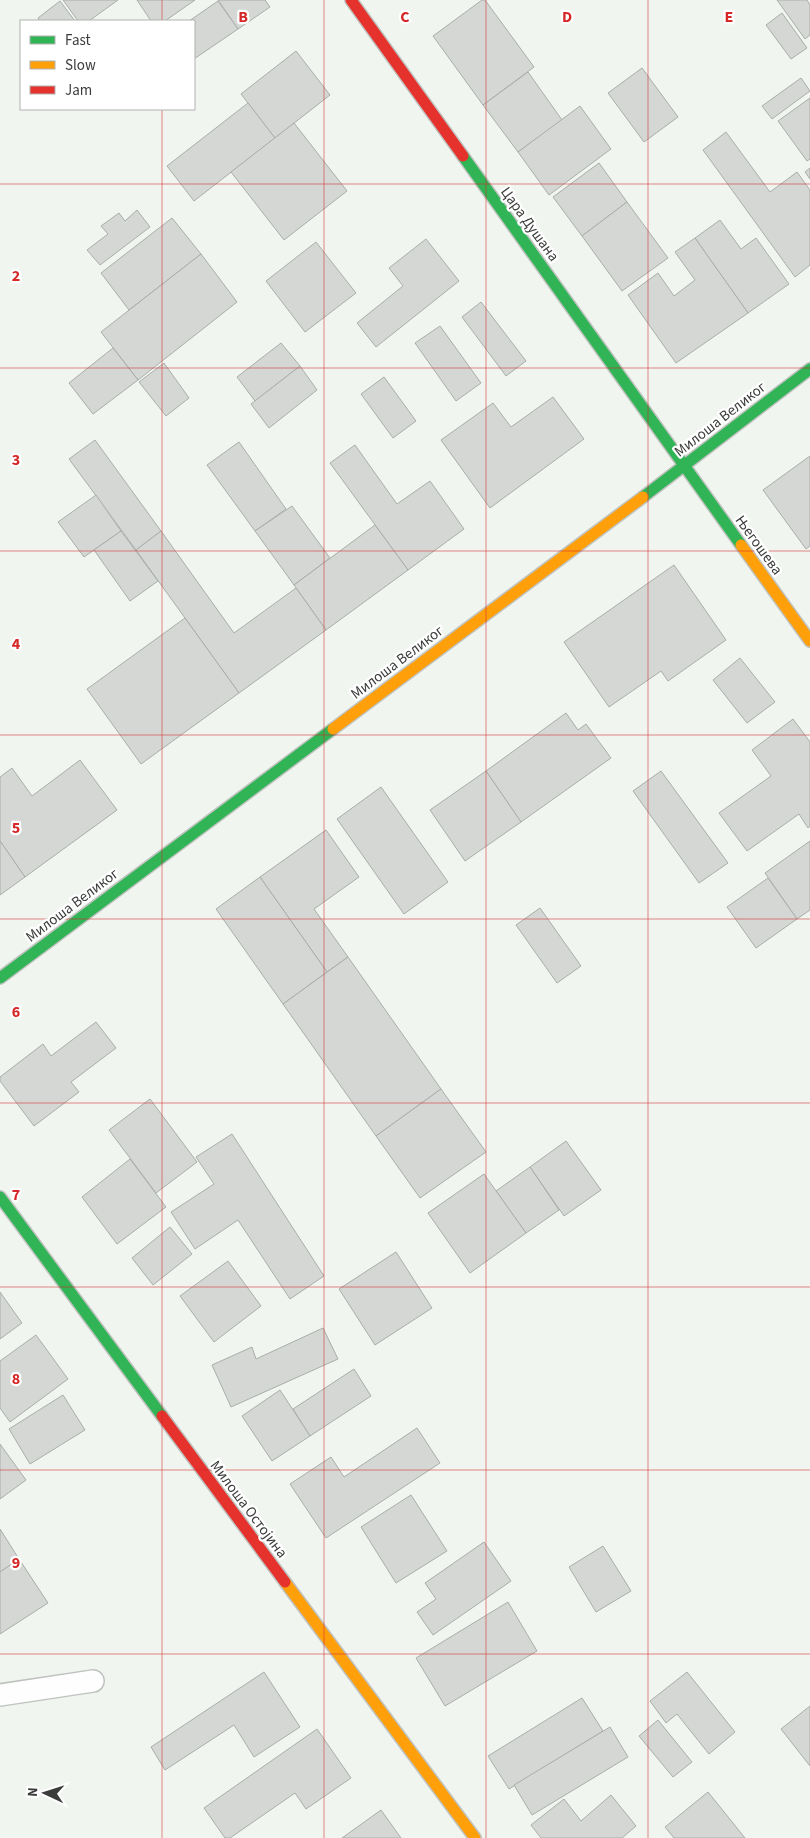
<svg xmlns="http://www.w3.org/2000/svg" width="810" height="1838" viewBox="0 0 810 1838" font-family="'Source Sans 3',sans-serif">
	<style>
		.building { fill: #d4d7d4; stroke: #aaaeaa }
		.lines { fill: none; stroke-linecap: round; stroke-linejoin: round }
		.lane-casing { stroke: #bfc2bf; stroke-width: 24 }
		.fast-casing { stroke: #bfc2bf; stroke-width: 14 }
		.slow-casing { stroke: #bfc2bf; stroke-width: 14 }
		.jam-casing { stroke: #bfc2bf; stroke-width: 14 }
		.lane { stroke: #fdfefd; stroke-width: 21 }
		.fast { stroke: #30b455; stroke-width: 11 }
		.slow { stroke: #ff9f0a; stroke-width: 11 }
		.jam { stroke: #e5322d; stroke-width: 11 }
		.grid { fill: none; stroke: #d62828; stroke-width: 1; stroke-opacity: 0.55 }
		.labels { text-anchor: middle; stroke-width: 4.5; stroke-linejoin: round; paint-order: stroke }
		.street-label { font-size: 15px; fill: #3a3d3a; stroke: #fff }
		.grid-label { font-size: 16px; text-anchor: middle; font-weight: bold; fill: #d62828; stroke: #fff; stroke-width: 4.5; stroke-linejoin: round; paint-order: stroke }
	</style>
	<rect width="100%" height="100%" fill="#f0f5f0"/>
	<g class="building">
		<polygon points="63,0 118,0 89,21 78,21"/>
		<polygon points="137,0 195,0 165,21 151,21"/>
		<polygon points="218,0 265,0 270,7 238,29"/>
		<polygon points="482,0 485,0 534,67 483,105 433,36"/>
		<polygon points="777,0 807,0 810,5 810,35 805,39"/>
		<polygon points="60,1 75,21 40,21 38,18"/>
		<polygon points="218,1 238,29 194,59 194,21 189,21"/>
		<polygon points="782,13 807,48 791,59 766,25"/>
		<polygon points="296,51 330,95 275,138 241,94"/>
		<polygon points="642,68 678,117 644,142 608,93"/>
		<polygon points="528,72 562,120 518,152 483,105"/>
		<polygon points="801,78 810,91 772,119 762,106"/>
		<polygon points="810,98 810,159 807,161 778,121"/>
		<polygon points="248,103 275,138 194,201 167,166"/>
		<polygon points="580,106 611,149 549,195 518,152"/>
		<polygon points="294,123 347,191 284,240 231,172"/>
		<polygon points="726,132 770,192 797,172 810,190 810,265 795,277 703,150"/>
		<polygon points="599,163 627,202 582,236 553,197"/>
		<polygon points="810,168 810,179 805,172"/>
		<polygon points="627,202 668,258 622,291 582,236"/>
		<polygon points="137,210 150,227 100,265 87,250 108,234 101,226 119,213 125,221"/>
		<polygon points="172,218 201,254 129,310 101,273"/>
		<polygon points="720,220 741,249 756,238 789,284 748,313 695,238"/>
		<polygon points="695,238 748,313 676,363 628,295 658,273 674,296 695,280 675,252"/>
		<polygon points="426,239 459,281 376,347 357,323 403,286 389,268"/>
		<polygon points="316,242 356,293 305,332 266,281"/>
		<polygon points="201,254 237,302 138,380 101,332"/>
		<polygon points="481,302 526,361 506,376 462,317"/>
		<polygon points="440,326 481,383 456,401 415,343"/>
		<polygon points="281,343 300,366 255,401 237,377"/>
		<polygon points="113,348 138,380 93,414 69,383"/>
		<polygon points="164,363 189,398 166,416 139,382"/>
		<polygon points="300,366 317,390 269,428 251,404"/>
		<polygon points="384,377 416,421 393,438 361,394"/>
		<polygon points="553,397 584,439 490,508 441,440 493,403 511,427"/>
		<polygon points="95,440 161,531 136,550 69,459"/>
		<polygon points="239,442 286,509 255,531 207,465"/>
		<polygon points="355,445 397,504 430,481 464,529 408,570 330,463"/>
		<polygon points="810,456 810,546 806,549 763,490"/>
		<polygon points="96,495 121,531 84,557 58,522"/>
		<polygon points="292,506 330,558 294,585 255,531"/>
		<polygon points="375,525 408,570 326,630 294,585"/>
		<polygon points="121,531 158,581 130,601 94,550"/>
		<polygon points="161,531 234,633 296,588 326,630 239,693 136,550"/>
		<polygon points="674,565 726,640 668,681 661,671 609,707 564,642"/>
		<polygon points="185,618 239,693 141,764 87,689"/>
		<polygon points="740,658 775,702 747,723 713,680"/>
		<polygon points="566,713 578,730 586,724 611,758 521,822 486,771"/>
		<polygon points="793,719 810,742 810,826 808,828 799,814 747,851 719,813 771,776 752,750"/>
		<polygon points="80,760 117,810 25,877 0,841 0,777 12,768 32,796"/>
		<polygon points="486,771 521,822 465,861 430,810"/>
		<polygon points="661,771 728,863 699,883 633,791"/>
		<polygon points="381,787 448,882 404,914 337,819"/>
		<polygon points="326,830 359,877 314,909 348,957 327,972 260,877"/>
		<polygon points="0,841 25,877 0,895"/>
		<polygon points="810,841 810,910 797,919 765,873"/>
		<polygon points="260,877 327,972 283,1004 216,909"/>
		<polygon points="768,878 797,919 756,948 727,907"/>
		<polygon points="540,908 581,966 557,983 516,925"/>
		<polygon points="348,957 441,1089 376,1136 283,1004"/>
		<polygon points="96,1022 116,1048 71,1082 79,1092 34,1126 0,1081 0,1077 43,1044 51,1056"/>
		<polygon points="441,1089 486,1152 420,1198 376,1136"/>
		<polygon points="150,1099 197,1162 156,1193 109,1130"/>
		<polygon points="232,1134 324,1276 290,1299 238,1220 195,1249 171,1212 214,1184 196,1157"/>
		<polygon points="566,1141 601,1190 564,1216 530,1167"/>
		<polygon points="130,1159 166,1207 117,1244 82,1197"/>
		<polygon points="530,1167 559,1210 526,1233 496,1191"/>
		<polygon points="484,1174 526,1233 470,1273 428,1213"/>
		<polygon points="170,1227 192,1254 153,1285 132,1258"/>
		<polygon points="396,1252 432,1308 375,1345 339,1289"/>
		<polygon points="228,1261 261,1306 214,1342 180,1296"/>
		<polygon points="0,1292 22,1323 0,1339"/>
		<polygon points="323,1328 338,1359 231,1407 212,1365 252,1347 256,1359"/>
		<polygon points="36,1335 68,1379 10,1422 0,1408 0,1361"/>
		<polygon points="354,1369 371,1396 310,1436 293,1409"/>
		<polygon points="280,1390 310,1436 272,1461 242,1416"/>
		<polygon points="63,1395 85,1430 30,1464 9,1429"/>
		<polygon points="417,1428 440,1463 326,1538 290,1484 331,1457 344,1477"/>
		<polygon points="0,1444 26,1480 0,1499"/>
		<polygon points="411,1495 447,1551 396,1583 361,1527"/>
		<polygon points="0,1529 19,1559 0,1572"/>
		<polygon points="484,1542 511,1581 433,1635 417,1612 436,1599 425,1583"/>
		<polygon points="603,1546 631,1591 596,1612 569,1567"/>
		<polygon points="19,1559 48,1603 0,1634 0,1572"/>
		<polygon points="508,1602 537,1651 445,1706 416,1658"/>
		<polygon points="264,1672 300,1727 254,1757 234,1725 165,1770 151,1747"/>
		<polygon points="687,1672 735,1732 709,1754 677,1714 666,1723 650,1701"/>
		<polygon points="582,1698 603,1731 509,1789 488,1756"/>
		<polygon points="810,1706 810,1766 781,1729"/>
		<polygon points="658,1720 692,1762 673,1777 639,1736"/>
		<polygon points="610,1727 628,1757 532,1815 514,1785"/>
		<polygon points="317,1729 351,1778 306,1809 295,1793 230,1838 225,1838 204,1808"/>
		<polygon points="708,1792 745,1838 674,1838 665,1827"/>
		<polygon points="611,1795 636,1826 622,1838 541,1838 531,1825 564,1799 581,1821"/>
		<polygon points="381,1810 401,1838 342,1838"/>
	</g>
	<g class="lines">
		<defs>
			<polyline id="lane" points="0,1695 93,1681"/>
			<g id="fast">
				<polyline points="463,156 741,545"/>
				<polyline points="643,497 810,369"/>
				<polyline points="0,978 333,729"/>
				<polyline points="0,1197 162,1416"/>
			</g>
			<g id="slow">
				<polyline points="741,545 810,641"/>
				<polyline points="333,729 643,497"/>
				<polyline points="285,1582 475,1838"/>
			</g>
			<g id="jam">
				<polyline points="351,0 463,156"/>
				<polyline points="162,1416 285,1582"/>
			</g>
		</defs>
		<use href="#lane" class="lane-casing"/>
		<use href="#fast" class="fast-casing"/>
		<use href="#slow" class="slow-casing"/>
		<use href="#jam" class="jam-casing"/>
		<use href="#lane" class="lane"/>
		<use href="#fast" class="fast"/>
		<use href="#slow" class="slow"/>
		<use href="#jam" class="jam"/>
	</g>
	<path class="grid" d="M 162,0 L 162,21M 324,0 L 324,1838M 486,0 L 486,1838M 648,0 L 648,1838M 162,109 L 162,1838M 0,184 L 810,184M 0,368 L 810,368M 0,551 L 810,551M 0,735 L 810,735M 0,919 L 810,919M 0,1103 L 810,1103M 0,1287 L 810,1287M 0,1470 L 810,1470M 0,1654 L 810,1654"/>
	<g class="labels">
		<g class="street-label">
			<text transform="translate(530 224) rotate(54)" y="5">Цара Душана</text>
			<text transform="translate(720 419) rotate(-38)" y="5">Милоша Великог</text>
			<text transform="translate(759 545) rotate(54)" y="5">Његошева</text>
			<text transform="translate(397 662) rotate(-37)" y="5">Милоша Великог</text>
			<text transform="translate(72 905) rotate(-37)" y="5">Милоша Великог</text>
			<text transform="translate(249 1509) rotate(53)" y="5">Милоша Остојина</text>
		</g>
	</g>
	<g class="grid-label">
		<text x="243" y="22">B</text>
		<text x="405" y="22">C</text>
		<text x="567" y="22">D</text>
		<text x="729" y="22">E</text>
		<text x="16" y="281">2</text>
		<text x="16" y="465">3</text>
		<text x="16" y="649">4</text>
		<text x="16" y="833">5</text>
		<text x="16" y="1017">6</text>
		<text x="16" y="1200">7</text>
		<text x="16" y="1384">8</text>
		<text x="16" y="1568">9</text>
	</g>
	<rect x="20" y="20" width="175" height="90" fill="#ffffff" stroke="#b0b1b0"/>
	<rect x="30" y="36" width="25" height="8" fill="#30b455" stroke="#b0b1b0"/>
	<text x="65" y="45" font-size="15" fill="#3a3d3a">Fast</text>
	<rect x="30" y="61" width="25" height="8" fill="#ff9f0a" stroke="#b0b1b0"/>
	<text x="65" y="70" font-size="15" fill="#3a3d3a">Slow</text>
	<rect x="30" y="86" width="25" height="8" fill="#e5322d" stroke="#b0b1b0"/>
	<text x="65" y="95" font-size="15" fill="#3a3d3a">Jam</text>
	<g transform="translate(45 1793) rotate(274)" stroke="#ffffff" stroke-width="4" paint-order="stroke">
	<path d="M0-4L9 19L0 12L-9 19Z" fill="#3a3d3a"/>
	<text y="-8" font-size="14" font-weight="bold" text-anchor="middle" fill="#3a3d3a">N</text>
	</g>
</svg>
